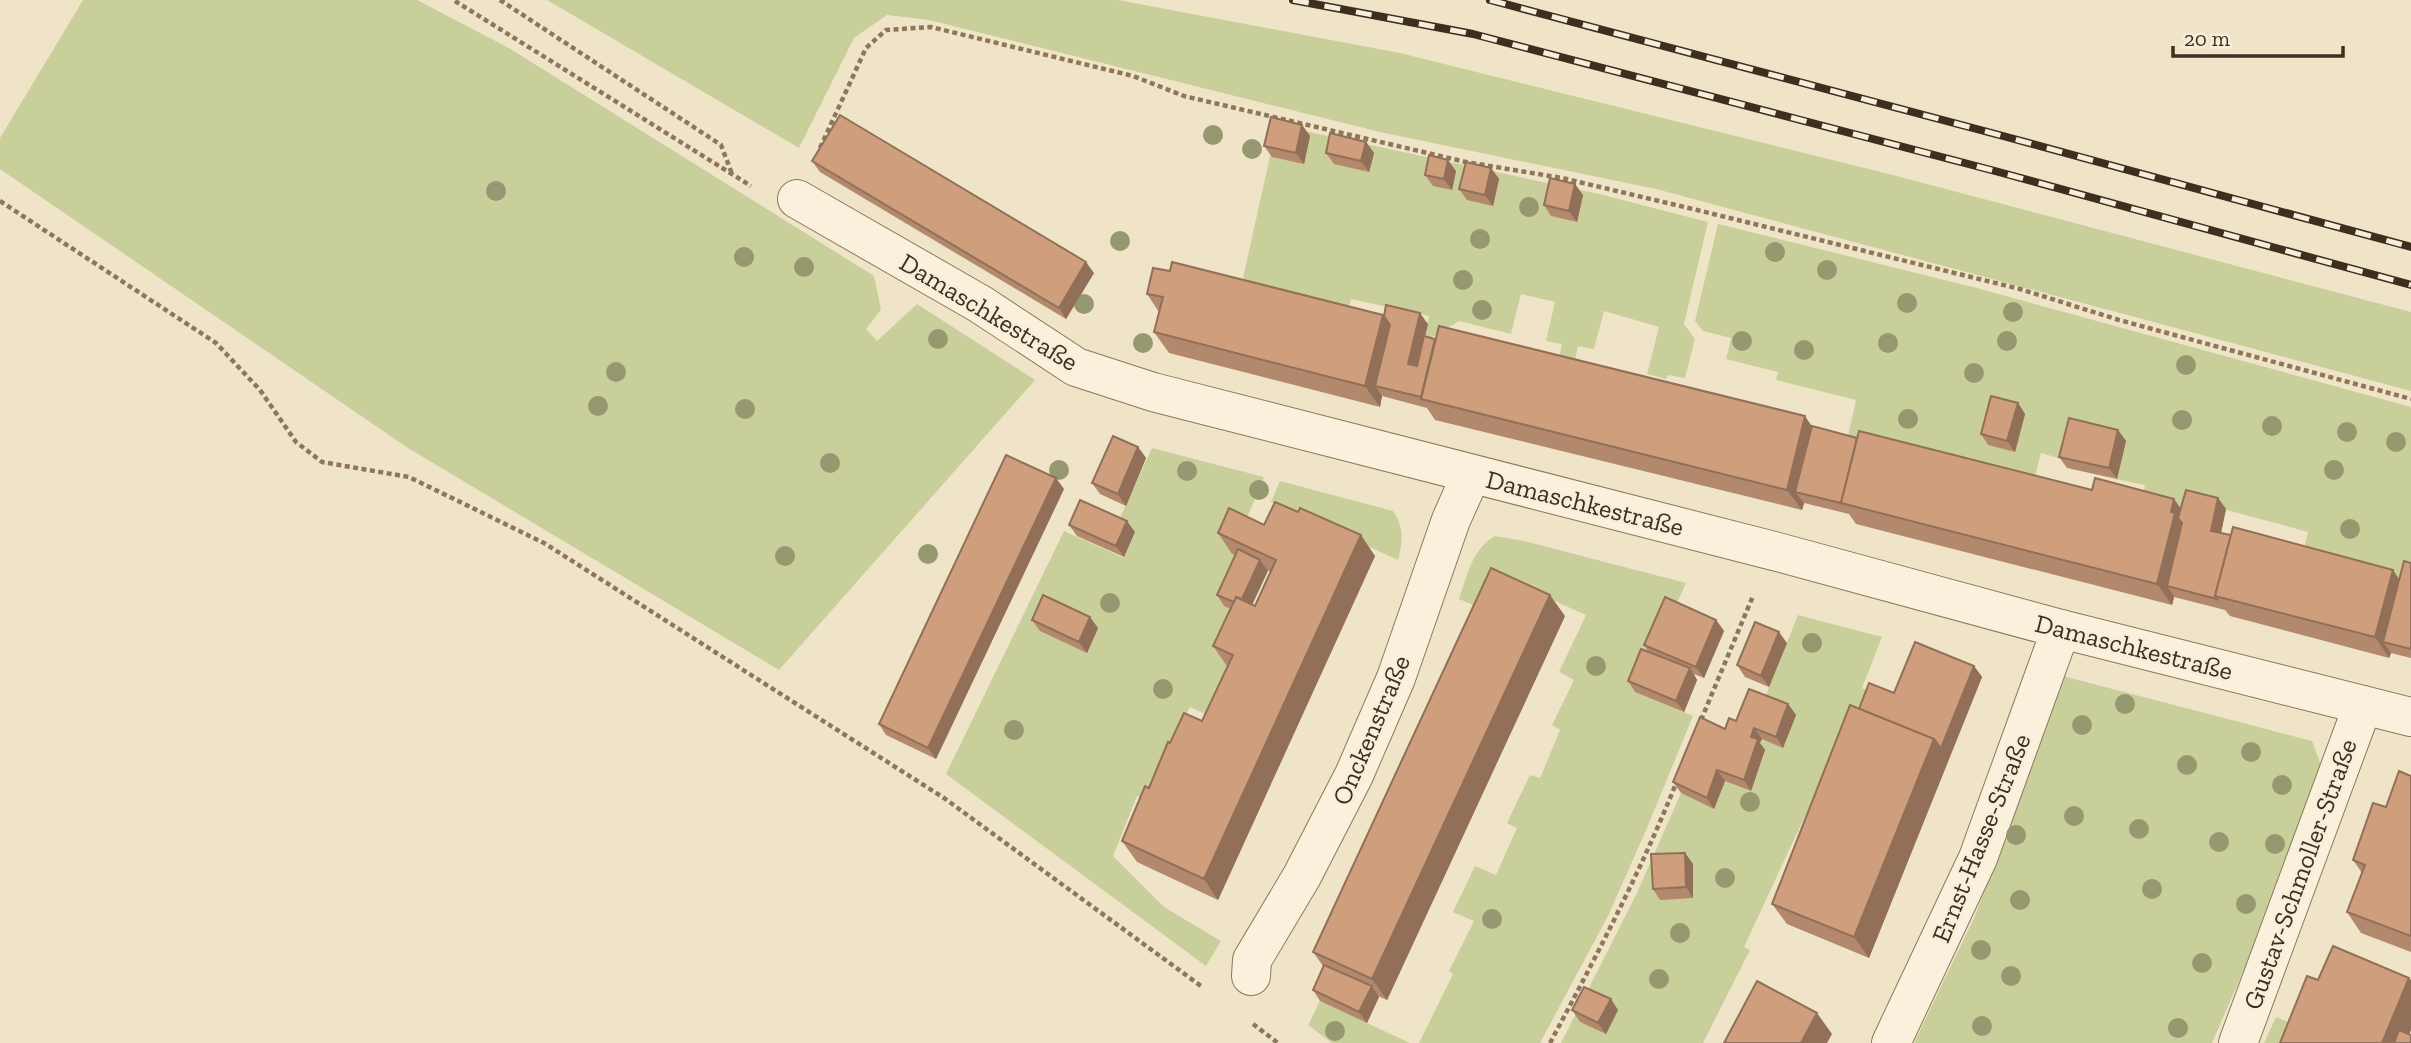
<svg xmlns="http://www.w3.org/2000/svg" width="2411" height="1043" viewBox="0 0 2411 1043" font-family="'Zilla Slab',serif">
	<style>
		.green { fill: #c9cf9b }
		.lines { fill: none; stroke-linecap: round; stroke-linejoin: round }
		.minor-casing { stroke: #8d765c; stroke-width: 40 }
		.path { stroke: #8d765c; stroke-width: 4.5; stroke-dasharray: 5 3.5; stroke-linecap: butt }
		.minor { stroke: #faf1dc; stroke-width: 38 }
		.rail-casing { stroke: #3d2e20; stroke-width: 8 }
		.rail { stroke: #f7eed8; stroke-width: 5; stroke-dasharray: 16; stroke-linecap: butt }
		.tree { fill: #96986f }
		.wall { fill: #b2896c; fill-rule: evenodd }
		.shaded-wall { fill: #916f58 }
		.building { fill: #cf9f7d; stroke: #916f58; stroke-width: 2 }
		.labels { text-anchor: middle; stroke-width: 5; stroke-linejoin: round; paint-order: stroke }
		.street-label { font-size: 26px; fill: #3d2e20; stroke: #f7eed8 }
	</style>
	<rect width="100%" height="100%" fill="#f0e4c8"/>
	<g class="green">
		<polygon points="83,0 417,0 507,47 874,276 881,310 866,329 877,341 917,304 1035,380 779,670 408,448 0,169 0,138"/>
		<polygon points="547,0 1118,0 1400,53 1889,174 2411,312 2411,391 1656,189 1380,132 929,20 887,15 854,38 799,148"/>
		<polygon points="1277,125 1599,194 1708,222 1684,324 1695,339 1685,378 1668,375 1666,379 1647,374 1659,327 1604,311 1594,349 1578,346 1575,361 1559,358 1562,344 1546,341 1555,302 1521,294 1511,334 1459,321 1424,342 1429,316 1351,299 1345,323 1239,296"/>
		<polygon points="1718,224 1973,287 2411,407 2411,576 2407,591 2301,563 2308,532 2194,501 2188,520 2139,507 2145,485 2115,479 2126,442 2069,461 2041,453 2035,476 1985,463 1846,445 1856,400 1776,380 1778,372 1726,359 1731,338 1703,331 1695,321"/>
		<polygon points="1152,448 1264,477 1232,554 1246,560 1225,606 1251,618 1205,714 1190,707 1145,799 1137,796 1113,856 1164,907 1221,941 1206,966 946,774 1064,531 1124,558 1135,533 1117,524"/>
		<path d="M 1280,481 L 1393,511 C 1404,528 1403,540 1398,560 L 1271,502 Z"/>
		<path d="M 1495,536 L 1524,541 L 1686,583 L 1636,692 L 1693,716 L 1647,828 L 1608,916 L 1540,1043 L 1419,1043 L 1453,974 L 1449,971 L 1474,921 L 1453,912 L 1475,866 L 1496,875 L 1517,828 L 1507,823 L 1530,775 L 1540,778 L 1560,730 L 1552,725 L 1574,680 L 1559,672 L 1586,615 L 1501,577 L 1485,610 L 1459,599 C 1467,576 1472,549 1495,536 Z"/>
		<polygon points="1798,615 1882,637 1862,688 1877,694 1827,769 1744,947 1750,950 1703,1043 1561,1043 1636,895 1681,793 1714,808 1725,781 1751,791 1765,751 1759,748 1762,739 1763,702"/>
		<polygon points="2063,676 2312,741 2321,765 2255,944 2212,1043 1914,1043 1975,916"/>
		<polygon points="1320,1001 1410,1043 1332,1043 1308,1025"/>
		<polygon points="2276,1017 2308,1030 2303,1043 2264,1043"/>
	</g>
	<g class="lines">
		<defs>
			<g id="minor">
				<polyline points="797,199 980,304 1076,367 1153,392 1774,551 2061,629 2411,717"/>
				<polyline points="1251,976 1252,960 1302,876 1354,775 1396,678 1451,520 1471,475"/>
				<polyline points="1891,1043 1978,858 2061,629"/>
				<polyline points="2238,1043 2363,705"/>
			</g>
		</defs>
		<use href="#minor" class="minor-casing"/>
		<g class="path">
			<polyline points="500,0 721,145 732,174"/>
			<polyline points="455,1 751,186"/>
			<polyline points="820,148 866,48 886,30 931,27 1133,76 1184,96 1466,162 1562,178 1697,210 2020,289 2119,320 2411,399"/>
			<polyline points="0,201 216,343 260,390 296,442 322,462 409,477 544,543 944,798 1201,986"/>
			<polyline points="1701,720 1753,596"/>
			<polyline points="1253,1024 1278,1043"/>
			<path d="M 1550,1043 C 1596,957 1641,871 1677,781"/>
		</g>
		<use href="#minor" class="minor"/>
		<defs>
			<g id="rail">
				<polyline points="1293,0 1473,34 1995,171 2411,285"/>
				<polyline points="1490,0 2003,136 2411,247"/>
			</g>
		</defs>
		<use href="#rail" class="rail-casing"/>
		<use href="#rail" class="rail"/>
	</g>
	<g class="tree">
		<circle cx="1213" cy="135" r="10"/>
		<circle cx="1252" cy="149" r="10"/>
		<circle cx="496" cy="191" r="10"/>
		<circle cx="1529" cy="207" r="10"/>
		<circle cx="1480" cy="239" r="10"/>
		<circle cx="1120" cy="241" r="10"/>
		<circle cx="1775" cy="252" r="10"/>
		<circle cx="744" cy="257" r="10"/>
		<circle cx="804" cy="267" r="10"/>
		<circle cx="1827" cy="270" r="10"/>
		<circle cx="1463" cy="280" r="10"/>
		<circle cx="1907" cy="303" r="10"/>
		<circle cx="1084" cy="304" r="10"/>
		<circle cx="1482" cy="310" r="10"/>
		<circle cx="2013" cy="312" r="10"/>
		<circle cx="938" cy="339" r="10"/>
		<circle cx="1742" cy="341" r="10"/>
		<circle cx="2007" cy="341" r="10"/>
		<circle cx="1143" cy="343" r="10"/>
		<circle cx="1888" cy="343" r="10"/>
		<circle cx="1804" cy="350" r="10"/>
		<circle cx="2186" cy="365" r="10"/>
		<circle cx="616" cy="372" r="10"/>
		<circle cx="1974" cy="373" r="10"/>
		<circle cx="598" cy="406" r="10"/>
		<circle cx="745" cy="409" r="10"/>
		<circle cx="1908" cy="419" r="10"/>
		<circle cx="2182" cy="420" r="10"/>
		<circle cx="2272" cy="426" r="10"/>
		<circle cx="2347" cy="432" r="10"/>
		<circle cx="2396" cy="442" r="10"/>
		<circle cx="830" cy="463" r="10"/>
		<circle cx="1059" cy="470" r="10"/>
		<circle cx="2334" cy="470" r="10"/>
		<circle cx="1187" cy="471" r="10"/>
		<circle cx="1259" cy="490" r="10"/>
		<circle cx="2350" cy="529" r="10"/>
		<circle cx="928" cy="554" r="10"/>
		<circle cx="785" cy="556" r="10"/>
		<circle cx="1110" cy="603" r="10"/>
		<circle cx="1812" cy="643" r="10"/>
		<circle cx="1596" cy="666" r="10"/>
		<circle cx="1163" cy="689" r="10"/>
		<circle cx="2125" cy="704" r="10"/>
		<circle cx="2082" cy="725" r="10"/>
		<circle cx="1014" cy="730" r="10"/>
		<circle cx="2251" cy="752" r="10"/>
		<circle cx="2187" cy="765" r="10"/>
		<circle cx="2282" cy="785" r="10"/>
		<circle cx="1750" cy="802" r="10"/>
		<circle cx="2074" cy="816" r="10"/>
		<circle cx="2139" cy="829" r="10"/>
		<circle cx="2016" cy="835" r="10"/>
		<circle cx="2219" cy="842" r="10"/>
		<circle cx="2275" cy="844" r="10"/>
		<circle cx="1725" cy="878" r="10"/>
		<circle cx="2152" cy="889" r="10"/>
		<circle cx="2020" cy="900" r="10"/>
		<circle cx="2246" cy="904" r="10"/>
		<circle cx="1492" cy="919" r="10"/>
		<circle cx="1680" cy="933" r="10"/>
		<circle cx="1981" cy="950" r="10"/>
		<circle cx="2202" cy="963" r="10"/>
		<circle cx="2011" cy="976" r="10"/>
		<circle cx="1659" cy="979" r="10"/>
		<circle cx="1982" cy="1026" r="10"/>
		<circle cx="2178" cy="1028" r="10"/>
		<circle cx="1335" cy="1031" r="10"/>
	</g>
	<g class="wall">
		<polygon points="1302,125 1310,136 1304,164 1272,157 1264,146"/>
		<polygon points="1366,142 1374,153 1369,172 1334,164 1326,153"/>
		<polygon points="812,161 1094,273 1066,319 820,172"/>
		<polygon points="1491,168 1499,179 1493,206 1467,200 1459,189"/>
		<polygon points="1456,171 1452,190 1433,186 1425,175"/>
		<polygon points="1583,195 1577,222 1551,216 1544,205"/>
		<polygon points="1147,294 1383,315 1428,324 1425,336 1435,339 1812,426 1857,438 2092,490 2174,499 2181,509 2218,498 2226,509 2221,533 2393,570 2399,580 2411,563 2411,658 2391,653 2389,658 2230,616 2225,610 2174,597 2172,605 1856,524 1849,514 1804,503 1802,510 1435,420 1427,408 1382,396 1380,407 1169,353 1154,332 1159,312"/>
		<polygon points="2018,403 2025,414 2015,452 1988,445 1981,434"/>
		<polygon points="2118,430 2126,441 2117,479 2067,468 2059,457"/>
		<polygon points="1138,447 1146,458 1126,506 1100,494 1092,483"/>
		<polygon points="1064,489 936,759 886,735 879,724"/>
		<polygon points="1069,525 1135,532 1124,557 1077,536"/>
		<path d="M 1264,525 L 1375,556 L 1218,900 L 1137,862 L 1122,841 L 1170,743 L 1202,721 L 1227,666 L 1213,646 L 1231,609 L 1224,606 L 1217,595 L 1235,555 L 1232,554 L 1218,533 ZM 1267,570 L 1271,572 L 1255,606 L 1252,605 Z"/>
		<polygon points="1565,616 1387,1000 1378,996 1379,997 1367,1023 1320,1001 1313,990 1323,966 1313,952"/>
		<polygon points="1032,620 1098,628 1087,653 1040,631"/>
		<polygon points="1716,620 1724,631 1704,678 1694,674 1697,680 1684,712 1635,692 1628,681 1649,652 1644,645"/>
		<polygon points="1787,643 1769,687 1745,677 1737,665"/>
		<polygon points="1974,666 1982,677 1869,958 1787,924 1772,904 1859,709 1894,693"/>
		<polygon points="1788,704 1796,715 1783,748 1762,739 1760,743 1765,750 1751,791 1725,781 1714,809 1681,793 1673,782 1725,729 1736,721"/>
		<polygon points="2411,776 2411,952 2361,933 2347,912 2362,873 2353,860 2386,807"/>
		<polygon points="1685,853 1693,864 1693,898 1660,900 1653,889"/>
		<polygon points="1572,1010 1618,1010 1606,1034 1580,1022"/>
	</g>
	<g class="shaded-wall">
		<polygon points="1302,125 1310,136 1304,164 1296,153"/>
		<polygon points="1366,142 1374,153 1369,172 1361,161"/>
		<polygon points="1448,160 1456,171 1452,190 1444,179"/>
		<polygon points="1491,168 1499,179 1493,206 1485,195"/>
		<polygon points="1575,184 1583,195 1577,222 1569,211"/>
		<polygon points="1086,262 1094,273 1066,319 1059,308"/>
		<polygon points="1420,313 1428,324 1415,375 1408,364"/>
		<polygon points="1383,315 1398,336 1375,386 1382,396 1380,407 1365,386"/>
		<polygon points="2018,403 2025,414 2015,452 2007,441"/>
		<polygon points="1805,416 1819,437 1795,492 1804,503 1802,510 1787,490"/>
		<polygon points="2118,430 2126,441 2117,479 2109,468"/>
		<polygon points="1138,447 1146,458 1126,506 1118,494"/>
		<polygon points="1056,478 1064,489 936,759 928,748"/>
		<polygon points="2218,498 2226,509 2219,542 2211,531"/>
		<polygon points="2174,499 2188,520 2167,586 2174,597 2172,605 2157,584"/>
		<polygon points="1127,521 1135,532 1124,557 1116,546"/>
		<polygon points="1361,535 1375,556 1218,900 1204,879"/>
		<polygon points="1260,560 1268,571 1247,616 1239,605"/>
		<polygon points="2393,570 2407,591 2383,642 2391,653 2389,658 2375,637"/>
		<polygon points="1550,595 1565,616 1387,1000 1372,979"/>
		<polygon points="1090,617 1098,628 1087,653 1079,642"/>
		<polygon points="1716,620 1724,631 1704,678 1696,667"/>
		<polygon points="1779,632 1787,643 1769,687 1761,676"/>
		<polygon points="1974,666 1982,677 1869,958 1854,937 1934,739"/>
		<polygon points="1690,668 1697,680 1684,712 1676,701"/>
		<polygon points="1788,704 1796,715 1783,748 1776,737"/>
		<polygon points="1754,728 1762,739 1760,743 1765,750 1751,791 1744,780 1751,737"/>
		<polygon points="1717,770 1725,781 1714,809 1707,798"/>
		<polygon points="1685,853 1693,864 1693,898 1686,887"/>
		<polygon points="2409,978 2411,980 2411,1030 2406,1043 2382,1043"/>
		<polygon points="1372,986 1379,997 1367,1023 1359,1012"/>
		<polygon points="1611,999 1618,1010 1606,1034 1598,1023"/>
		<polygon points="1817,1013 1832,1034 1827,1043 1801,1043"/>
	</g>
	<g class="building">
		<polygon points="840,115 1086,262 1059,308 812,161"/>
		<polygon points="1271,117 1302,125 1296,153 1264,146"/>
		<polygon points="1330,133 1366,142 1361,161 1326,153"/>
		<polygon points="1429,155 1448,160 1444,179 1425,175"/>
		<polygon points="1466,162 1491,168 1485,195 1459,189"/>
		<polygon points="1550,178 1575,184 1569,211 1544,205"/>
		<polygon points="1172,262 1383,315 1365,386 1154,332 1163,297 1147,294 1153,268 1170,271"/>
		<polygon points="1386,305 1420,313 1408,364 1417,366 1424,336 1435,339 1421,397 1375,386 1390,325 1384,316"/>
		<polygon points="1439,326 1805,416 1787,490 1421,399"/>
		<polygon points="1991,396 2018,403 2007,441 1981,434"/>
		<polygon points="2069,418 2118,430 2109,468 2059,457"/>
		<polygon points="1812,426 1857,438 1841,503 1795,492"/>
		<polygon points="1859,431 2092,490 2095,478 2174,499 2171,512 2175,513 2157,584 1841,503"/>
		<polygon points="1113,436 1138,447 1118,494 1092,483"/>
		<polygon points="1006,455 1056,478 928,748 879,724"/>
		<polygon points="2186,490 2218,498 2211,531 2231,535 2215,596 2217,599 2167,586 2182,523 2178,518"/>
		<polygon points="1080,500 1127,521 1116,546 1069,525"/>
		<polygon points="1275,502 1298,512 1300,508 1361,535 1204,879 1122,841 1145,786 1149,788 1168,742 1170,743 1184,713 1202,721 1233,655 1213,646 1236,597 1255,606 1276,560 1218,533 1229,508 1264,525"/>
		<polygon points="2233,527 2393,570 2375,637 2215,596"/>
		<polygon points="1238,549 1260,560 1242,599 1236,597 1234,602 1217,595"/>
		<polygon points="2404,561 2411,563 2411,649 2383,642"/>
		<polygon points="1491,568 1550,595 1372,979 1313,952"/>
		<polygon points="1043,595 1090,617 1079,642 1032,620"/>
		<polygon points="1665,597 1716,620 1696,667 1644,645"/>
		<polygon points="1755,622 1779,632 1761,676 1737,665"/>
		<polygon points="1915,642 1974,666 1941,748 1934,739 1859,709 1869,683 1894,693"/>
		<polygon points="1641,649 1690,668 1676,701 1628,681"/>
		<polygon points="1749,689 1788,704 1776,737 1754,728 1751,737 1758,739 1744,780 1717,770 1707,798 1673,782 1700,717 1725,729 1729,718 1736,721"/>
		<polygon points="1850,705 1934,739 1854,937 1772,904"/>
		<polygon points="2399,771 2411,776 2411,936 2347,912 2365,865 2353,860 2373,803 2386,807"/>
		<polygon points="1685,853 1686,887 1653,889 1651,854"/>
		<polygon points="2333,946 2409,978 2382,1043 2280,1043 2307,976 2318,980"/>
		<polygon points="1324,965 1372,986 1359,1012 1313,990"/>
		<polygon points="1757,981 1817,1013 1801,1043 1724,1043"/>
		<polygon points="1584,987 1611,999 1598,1023 1572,1010"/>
		<polygon points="2399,1030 2411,1035 2411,1043 2394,1043"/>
	</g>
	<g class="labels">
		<g class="street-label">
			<text transform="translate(989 312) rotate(31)" y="9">Damaschkestraße</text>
			<text transform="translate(1585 503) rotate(14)" y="9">Damaschkestraße</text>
			<text transform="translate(2134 647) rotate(14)" y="9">Damaschkestraße</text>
			<text transform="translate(1371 730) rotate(-67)" y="9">Onckenstraße</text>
			<text transform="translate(1981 838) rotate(-68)" y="9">Ernst-Hasse-Straße</text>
			<text transform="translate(2300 874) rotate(-70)" y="9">Gustav-Schmoller-Straße</text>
		</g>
	</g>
	<path d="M2173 46v10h170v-10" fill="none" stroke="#3d2e20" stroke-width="3.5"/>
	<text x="2184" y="46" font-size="21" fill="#3d2e20" stroke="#f7eed8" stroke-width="5" paint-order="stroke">20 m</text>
</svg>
